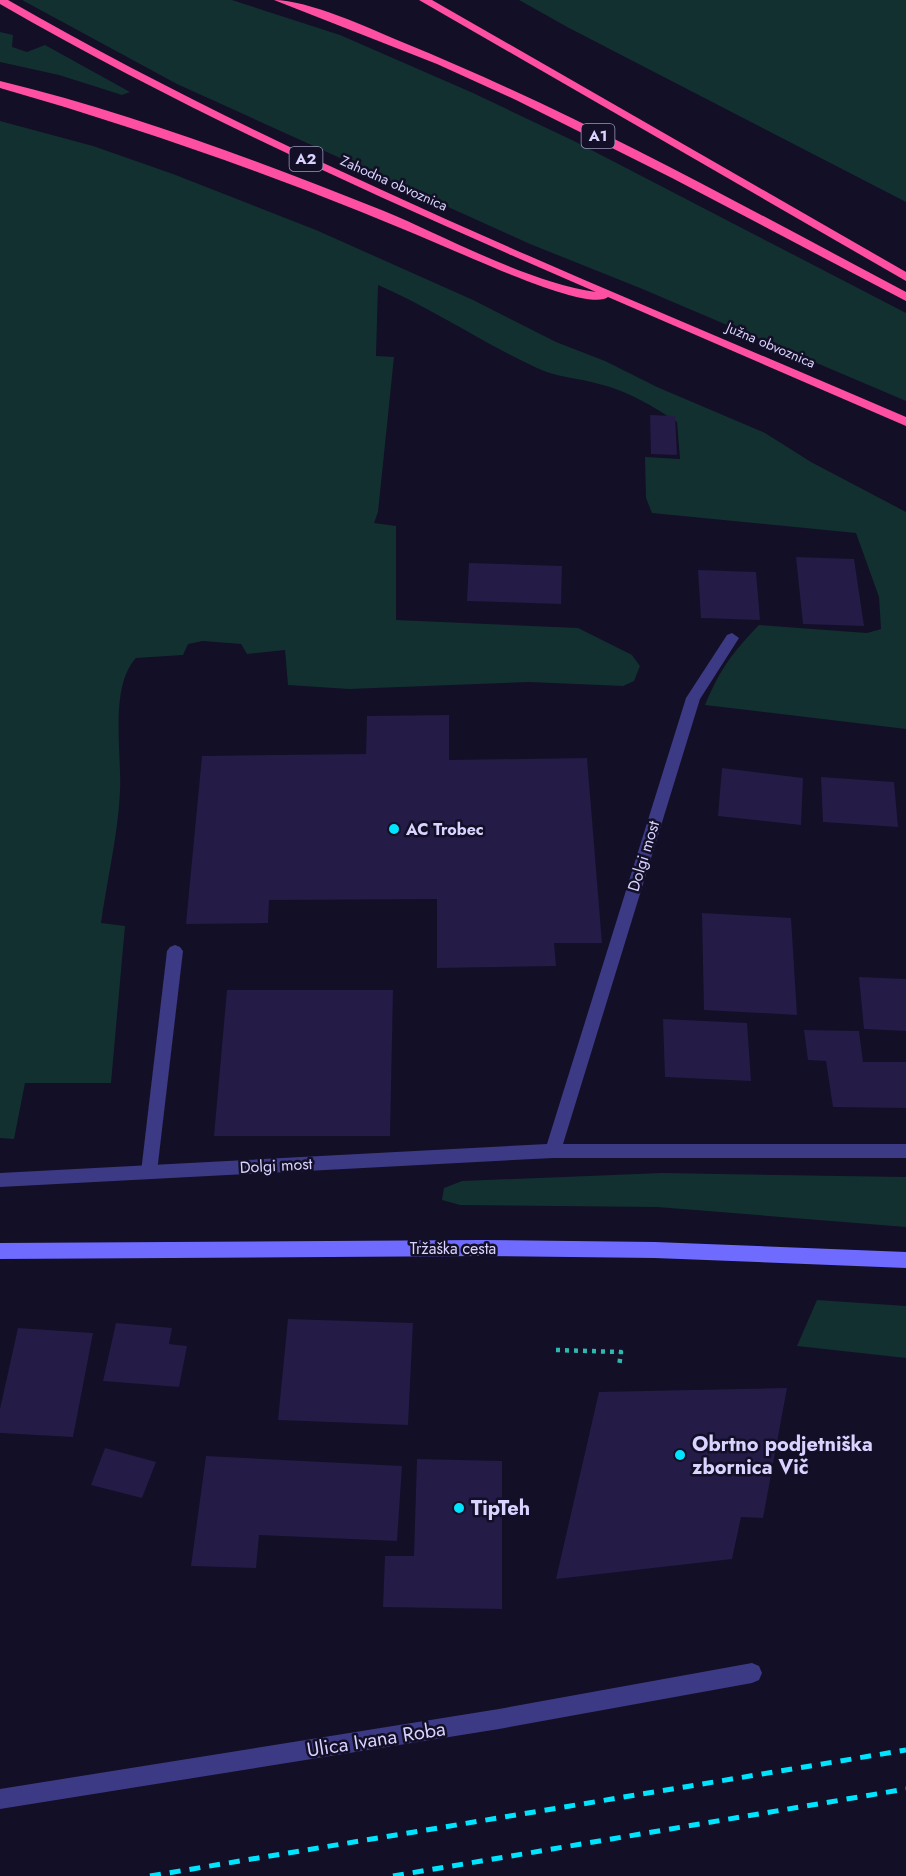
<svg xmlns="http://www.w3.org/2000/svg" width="906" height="1876" viewBox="0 0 906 1876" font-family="Jost,sans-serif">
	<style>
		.green { fill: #12302f }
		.building { fill: #241b47 }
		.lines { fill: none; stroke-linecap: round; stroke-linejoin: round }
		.path { stroke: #2fb8b0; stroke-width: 4.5; stroke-dasharray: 4 5; stroke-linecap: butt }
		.service { fill: #3d3a85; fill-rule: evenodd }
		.minor { fill: #3d3a85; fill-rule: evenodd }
		.secondary { fill: #6f6bff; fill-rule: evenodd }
		.motorway { fill: #ff4fa3; fill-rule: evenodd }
		.rail { stroke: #00e5ff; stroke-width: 5; stroke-dasharray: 11 9; stroke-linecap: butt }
		.poi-dot { fill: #00e5ff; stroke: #130f26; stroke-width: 2 }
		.labels { text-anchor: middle; stroke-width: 5; stroke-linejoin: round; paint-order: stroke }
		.far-street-label { font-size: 14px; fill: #d9d4ff; stroke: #130f26 }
		.shield { fill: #130f26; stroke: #9e99be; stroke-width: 1.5 }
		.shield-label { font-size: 15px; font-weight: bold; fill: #d9d4ff }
		.poi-label { font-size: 16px; font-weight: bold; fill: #d9d4ff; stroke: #130f26; text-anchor: start }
		.street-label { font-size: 16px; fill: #d9d4ff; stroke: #130f26 }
		.near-poi-label { font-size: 20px; font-weight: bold; fill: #d9d4ff; stroke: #130f26; text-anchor: start }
		.near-street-label { font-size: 20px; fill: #d9d4ff; stroke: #130f26 }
	</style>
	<rect width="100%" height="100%" fill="#130f26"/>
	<g class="green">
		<polygon points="22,0 232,0 340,35 473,93 576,142 906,313 906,401 640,288 530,244 177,84"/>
		<polygon points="519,0 906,0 906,202 569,28"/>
		<polygon points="0,32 13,35 12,47 27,52 45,45 130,92 122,95 59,75 0,62"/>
		<path d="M 0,121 L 93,146 L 173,174 L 316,230 L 473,300 L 556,342 L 605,361 L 657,387 L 765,433 L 811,462 L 906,512 L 906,729 L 705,705 C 720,669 732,653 759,625 L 867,633 L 881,629 L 879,597 L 856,533 L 652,513 L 646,498 L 645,457 L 680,459 L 677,422 C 652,406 629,391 599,384 C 579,378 555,377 537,368 C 483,343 433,309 378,285 L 376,356 L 394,357 L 378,512 L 374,523 L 396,526 L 396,620 L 578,628 L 632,655 L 640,666 L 634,681 L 623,686 L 529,682 L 349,689 L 288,685 L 285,650 L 247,654 L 241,644 L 203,641 L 188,644 L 183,655 L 136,658 C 109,687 122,754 120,792 C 118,835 107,880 101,923 L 125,926 L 111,1083 L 25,1083 L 14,1139 L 0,1138 Z"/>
		<polygon points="662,1173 906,1177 906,1227 657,1207 460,1205 442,1200 444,1188 462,1181"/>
		<polygon points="817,1300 906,1306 906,1358 797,1346"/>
	</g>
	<g class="building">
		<polygon points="650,415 675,416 677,455 651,454"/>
		<polygon points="796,557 854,559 864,626 803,624"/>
		<polygon points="469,563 562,566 561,604 467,601"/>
		<polygon points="698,570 756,572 760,620 701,618"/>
		<polygon points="449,715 449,760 587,758 602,943 554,943 556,966 437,968 437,899 269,900 268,923 186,924 202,756 366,754 367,716"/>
		<polygon points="722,768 803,778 801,825 718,816"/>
		<polygon points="821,777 894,782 898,827 823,822"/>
		<polygon points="702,913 791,918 797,1015 704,1010"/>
		<polygon points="859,977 906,979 906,1031 864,1029"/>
		<polygon points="227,990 393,990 390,1136 214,1136"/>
		<polygon points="663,1019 747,1023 751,1081 665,1077"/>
		<polygon points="804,1030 859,1031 863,1062 906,1062 906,1108 833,1107 826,1061 808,1060"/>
		<polygon points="288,1319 413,1323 408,1425 278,1420"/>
		<polygon points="116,1323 172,1328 169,1344 187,1346 179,1387 103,1381"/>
		<polygon points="18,1328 93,1333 73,1437 0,1433 0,1409"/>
		<polygon points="787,1388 763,1518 741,1517 732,1559 556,1579 599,1392"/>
		<polygon points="105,1448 156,1462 142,1498 91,1485"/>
		<polygon points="206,1456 402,1466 397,1541 259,1535 256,1568 191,1566"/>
		<polygon points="417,1459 502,1461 502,1609 383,1607 385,1556 414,1556"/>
	</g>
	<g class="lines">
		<polyline class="path" points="556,1350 621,1352 619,1367"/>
		<polygon class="service" points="175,945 180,947 183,951 157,1172 155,1177 149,1179 143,1177 141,1172 167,951 170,947"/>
		<g class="minor">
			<polygon points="732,633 739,638 700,699 563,1144 906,1144 906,1158 553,1158 0,1187 0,1173 547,1144 686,698 727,635"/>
			<polygon points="752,1663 759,1666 762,1673 759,1680 752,1683 499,1729 0,1809 0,1789 499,1709"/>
		</g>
		<polygon class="secondary" points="480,1240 655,1242 906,1252 906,1268 655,1258 480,1256 0,1259 0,1243"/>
		<g class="motorway">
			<path d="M 0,0 L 8,0 C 293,164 604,287 906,417 L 906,426 L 608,297 C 591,311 493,267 471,258 C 318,191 161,134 0,88 L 0,81 C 131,113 259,161 384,211 C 449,238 527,282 596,292 C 393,204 192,115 0,4 Z"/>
			<path d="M 274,0 C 308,0 369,28 402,42 C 576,113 740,204 906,292 L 906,301 L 672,178 L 516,100 L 437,64 Z"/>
			<polygon points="419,0 432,0 906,272 906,281"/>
		</g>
		<g class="rail">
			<polyline points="150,1876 906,1750"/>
			<polyline points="393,1876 906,1789"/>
		</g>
	</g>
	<g class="poi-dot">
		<circle cx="394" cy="829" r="6"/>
		<circle cx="680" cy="1455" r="6"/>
		<circle cx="459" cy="1508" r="6"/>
	</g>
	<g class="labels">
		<g class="far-street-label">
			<text transform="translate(394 183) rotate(24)" y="5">Zahodna obvoznica</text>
			<text transform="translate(771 345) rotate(23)" y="5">Južna obvoznica</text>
		</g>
		<g class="shield">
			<rect x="581.5" y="124" width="33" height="24" rx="4.5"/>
			<rect x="289.5" y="147" width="33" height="24" rx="4.5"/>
		</g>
		<g class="shield-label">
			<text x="598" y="141">A1</text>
			<text x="306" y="164">A2</text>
		</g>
		<g class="poi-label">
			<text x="406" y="835">AC Trobec</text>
		</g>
		<g class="street-label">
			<text transform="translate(643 856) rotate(-73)" y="6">Dolgi most</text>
			<text transform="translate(276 1165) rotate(-3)" y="6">Dolgi most</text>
			<text x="453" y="1254">Tržaška cesta</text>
		</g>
		<g class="near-poi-label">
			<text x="692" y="1451">Obrtno podjetniška<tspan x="692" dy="23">zbornica Vič</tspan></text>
			<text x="471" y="1515">TipTeh</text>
		</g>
		<g class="near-street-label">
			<text transform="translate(376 1739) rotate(-9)" y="7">Ulica Ivana Roba</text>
		</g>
	</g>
</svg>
